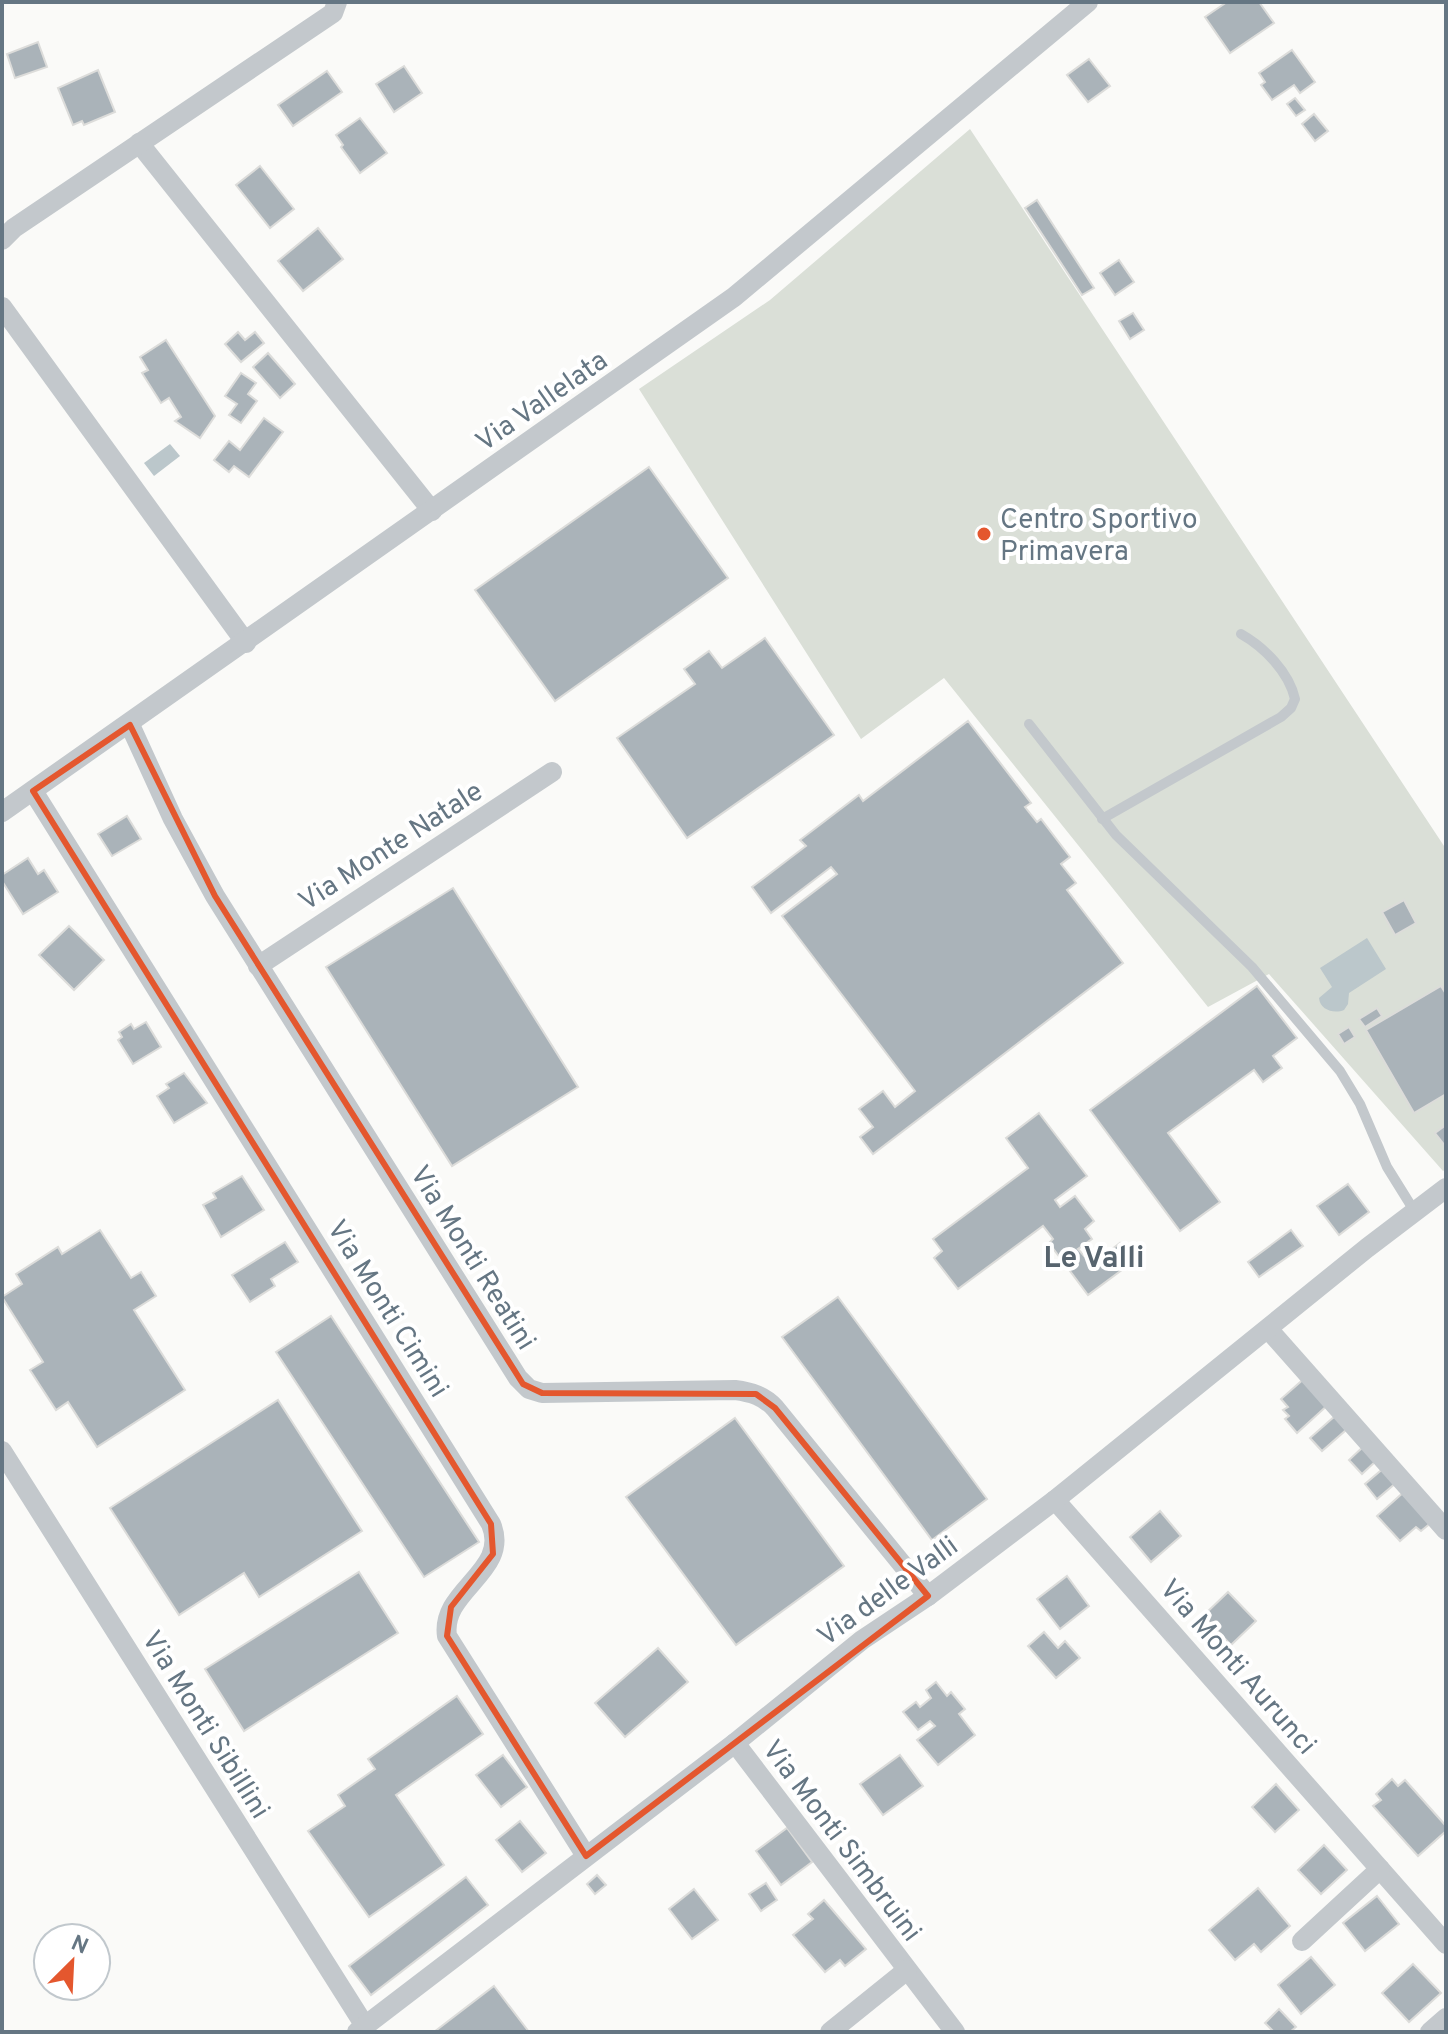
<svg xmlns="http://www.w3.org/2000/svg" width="1448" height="2034" viewBox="0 0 1448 2034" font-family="Overpass,sans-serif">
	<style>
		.green { fill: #dadfd7 }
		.water { fill: #bbc7cb }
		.building { fill: #aab3b9; stroke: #dcdcda; stroke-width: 2 }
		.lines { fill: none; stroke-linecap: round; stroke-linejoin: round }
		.service { stroke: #c3c8cc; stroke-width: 10 }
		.minor { stroke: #c3c8cc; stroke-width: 20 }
		.marked { fill: none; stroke: #e4572e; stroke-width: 6; stroke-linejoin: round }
		.poi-dot { fill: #e4572e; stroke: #fff; stroke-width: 3 }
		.labels { text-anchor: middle; stroke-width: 8; stroke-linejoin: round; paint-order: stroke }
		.street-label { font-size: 28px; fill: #657683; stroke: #fff }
		.poi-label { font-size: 28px; fill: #657683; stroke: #fff; text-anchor: start }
		.neighbourhood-label { font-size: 30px; font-weight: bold; fill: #57646e; stroke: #fff }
	</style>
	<rect width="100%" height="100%" fill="#fafaf8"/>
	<polygon class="green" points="970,129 1446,849 1446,1169 1443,1171 1269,974 1208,1007 944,678 861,739 639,389 770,300"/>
	<g class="water">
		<polygon points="170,444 180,456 154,476 144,463"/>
		<path d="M 1367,938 L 1386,969 L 1349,993 L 1348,1004 L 1344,1010 C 1334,1014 1320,1010 1319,998 L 1332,987 L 1320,968 Z"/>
	</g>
	<g class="building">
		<polygon points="1227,2 1259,2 1274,23 1230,53 1205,17"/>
		<polygon points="38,42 47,67 15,78 7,54"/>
		<polygon points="1292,50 1315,82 1300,93 1294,85 1272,100 1261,85 1265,82 1259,73"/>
		<polygon points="1089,59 1110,86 1088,102 1067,75"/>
		<polygon points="404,66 422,93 394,112 376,84"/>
		<polygon points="98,70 115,112 84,125 82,121 73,125 58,88"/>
		<polygon points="327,71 342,92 293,126 278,105"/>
		<polygon points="1295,98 1305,110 1296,116 1287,104"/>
		<polygon points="1314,114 1328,131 1315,141 1302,124"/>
		<polygon points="360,118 387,153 360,173 341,147 343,145 336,135"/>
		<polygon points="260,166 294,209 270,228 236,185"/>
		<polygon points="1037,200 1094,288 1082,295 1025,208"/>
		<polygon points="318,228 343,259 303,291 278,261"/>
		<polygon points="1119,260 1134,282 1115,295 1100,273"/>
		<polygon points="1133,313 1144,330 1130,339 1119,321"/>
		<polygon points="238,332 245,340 255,332 264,343 241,362 225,344"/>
		<polygon points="166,340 215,416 200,438 175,421 181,417 169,398 161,403 142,373 148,370 140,357"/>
		<polygon points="268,353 295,384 280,398 253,367"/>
		<polygon points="241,373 256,383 248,394 257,401 241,423 229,415 237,404 225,396"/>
		<polygon points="264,418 283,432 249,477 234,466 229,472 214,460 229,441 240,450"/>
		<polygon points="649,467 728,578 555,701 475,590"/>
		<polygon points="765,638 834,735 687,838 617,738 695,684 684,669 709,651 722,668"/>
		<polygon points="968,721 1031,803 1025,807 1037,822 1041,819 1070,857 1061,864 1076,883 1067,890 1123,963 873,1154 860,1137 873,1127 859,1109 883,1091 895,1107 915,1091 782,916 837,874 831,867 771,913 752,887 806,846 800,840 859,795 863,801"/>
		<polygon points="127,816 141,839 112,856 98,834"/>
		<polygon points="28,858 38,874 44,870 58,892 23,914 2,881 2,875"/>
		<polygon points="453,888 578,1087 452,1166 326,967"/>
		<polygon points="1404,900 1416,923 1395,935 1382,912"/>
		<polygon points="69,926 104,960 74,990 39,955"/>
		<polygon points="1257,986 1297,1038 1273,1056 1282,1068 1263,1082 1254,1070 1168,1133 1220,1202 1180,1231 1090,1110"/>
		<polygon points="1441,986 1446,994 1446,1094 1414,1113 1366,1030"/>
		<polygon points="1377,1008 1382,1016 1365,1027 1359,1019"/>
		<polygon points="146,1022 161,1047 133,1064 118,1040 122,1037 119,1032 131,1024 134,1029"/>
		<polygon points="1349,1027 1355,1037 1344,1044 1338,1034"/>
		<polygon points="184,1073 207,1103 174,1123 157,1096 169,1088 166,1084"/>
		<polygon points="1039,1113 1087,1176 1055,1200 1060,1207 1075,1196 1094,1221 1085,1229 1092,1239 1078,1249 1084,1256 1092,1250 1099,1259 1120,1243 1134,1261 1088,1295 1049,1243 1053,1239 1043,1226 958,1289 934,1258 942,1251 933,1239 1028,1168 1006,1138"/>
		<polygon points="1446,1125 1446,1147 1435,1133"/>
		<polygon points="242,1176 264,1210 221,1237 203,1205 216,1198 213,1193"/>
		<polygon points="1348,1184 1369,1212 1339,1235 1317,1206"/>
		<polygon points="100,1230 131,1278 141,1272 156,1296 134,1310 185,1390 97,1447 68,1402 56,1410 30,1370 43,1362 2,1297 22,1284 16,1274 58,1247 62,1254"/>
		<polygon points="1291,1230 1303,1246 1259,1277 1248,1262"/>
		<polygon points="285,1242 298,1262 271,1279 275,1286 250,1302 232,1275"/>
		<polygon points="838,1297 987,1499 932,1540 782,1337"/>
		<polygon points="331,1316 479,1542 424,1577 276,1352"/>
		<polygon points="1306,1377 1330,1403 1297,1433 1285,1419 1289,1416 1283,1410 1288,1407 1281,1399"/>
		<polygon points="278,1400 362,1531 259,1597 244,1573 179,1615 110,1508"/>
		<polygon points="1335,1416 1346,1430 1322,1451 1310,1438"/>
		<polygon points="735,1418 844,1566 736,1645 626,1497"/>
		<polygon points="1364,1446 1377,1460 1362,1474 1349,1460"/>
		<polygon points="1385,1467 1397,1482 1377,1499 1365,1484"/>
		<polygon points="1405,1491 1432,1522 1421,1531 1416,1527 1400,1541 1377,1516"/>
		<polygon points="1160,1511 1181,1536 1151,1562 1130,1537"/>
		<polygon points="359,1572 398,1633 244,1731 205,1669"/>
		<polygon points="1067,1576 1089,1606 1060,1629 1037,1599"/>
		<polygon points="1228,1592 1256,1621 1231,1645 1203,1616"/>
		<polygon points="1044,1632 1058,1648 1065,1641 1080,1658 1056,1678 1028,1646"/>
		<polygon points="658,1648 688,1682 625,1737 595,1703"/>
		<polygon points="936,1682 947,1696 951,1692 965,1709 959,1714 975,1735 938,1765 917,1740 935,1726 930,1721 918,1730 903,1712 916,1702 920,1707 931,1698 926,1690"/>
		<polygon points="457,1696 483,1734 396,1795 444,1865 369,1917 308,1831 345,1806 338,1795 375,1769 368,1759"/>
		<polygon points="503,1755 527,1787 501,1807 476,1775"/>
		<polygon points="900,1755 923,1786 883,1815 860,1784"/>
		<polygon points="1392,1779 1398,1786 1405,1780 1446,1826 1446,1831 1418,1856 1373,1806 1381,1800 1376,1794"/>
		<polygon points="1276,1784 1299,1810 1275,1832 1252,1807"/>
		<polygon points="520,1821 546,1853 522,1872 496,1840"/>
		<polygon points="787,1828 812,1862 781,1885 756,1851"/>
		<polygon points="1324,1845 1347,1870 1321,1894 1298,1870"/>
		<polygon points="597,1875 606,1885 595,1894 587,1884"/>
		<polygon points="466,1877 488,1905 371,1995 349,1966"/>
		<polygon points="766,1883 777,1900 761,1911 749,1894"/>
		<polygon points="1258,1888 1290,1926 1261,1952 1254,1944 1235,1960 1209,1930"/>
		<polygon points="694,1889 718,1920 692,1939 669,1909"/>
		<polygon points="1377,1896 1399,1924 1365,1951 1343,1923"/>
		<polygon points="824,1900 866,1949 845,1966 840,1960 825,1972 793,1935 813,1919 808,1914"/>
		<polygon points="1311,1957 1335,1985 1301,2014 1278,1985"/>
		<polygon points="1413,1964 1441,1993 1409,2022 1382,1993"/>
		<polygon points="494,1986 529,2032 434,2032"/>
		<polygon points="1279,2009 1296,2027 1290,2032 1274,2032 1265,2023"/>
	</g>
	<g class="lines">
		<g class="service">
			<polyline points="1029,724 1116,835 1252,967 1340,1071 1360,1104 1387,1167 1415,1212"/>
			<path d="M 1102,819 L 1281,717 L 1291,708 L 1295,699 C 1289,672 1264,647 1241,634"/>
		</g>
		<g class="minor">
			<polyline points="139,143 432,511"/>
			<polyline points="2,240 14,228 333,13 337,2"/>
			<polyline points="2,307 246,643"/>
			<path d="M 130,725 L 173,819 L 215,896 L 518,1378 L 529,1389 L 542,1393 L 735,1390 C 751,1392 764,1396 775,1408 L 928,1596"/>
			<path d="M 33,791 L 491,1524 C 511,1571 440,1590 447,1636 L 586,1856"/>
			<polyline points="2,812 734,297 1088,2"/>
			<polyline points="258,966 552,772"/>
			<polyline points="1268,1329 1446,1530"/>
			<polyline points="2,1451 365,2026"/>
			<polyline points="1055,1500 1446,1944"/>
			<polyline points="735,1743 955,2032"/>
			<polyline points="1302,1941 1380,1869"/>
			<polyline points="357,2032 735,1743 862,1640 928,1596 1055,1500 1367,1248 1446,1188"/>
			<polyline points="830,2032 907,1970"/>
			<polyline points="1430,2032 1446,2018"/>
		</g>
	</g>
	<path class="marked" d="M 130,725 L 215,896 L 523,1384 L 542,1393 L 756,1394 L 775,1408 L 928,1596 L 586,1856 L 447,1636 L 451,1607 L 493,1554 L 491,1524 L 33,791 Z"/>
	<circle class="poi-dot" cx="984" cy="534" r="8"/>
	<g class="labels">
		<g class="street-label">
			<text transform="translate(541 400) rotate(-35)" y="10">Via Vallelata</text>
			<text transform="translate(390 845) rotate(-33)" y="10">Via Monte Natale</text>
			<text transform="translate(474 1257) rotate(58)" y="10">Via Monti Reatini</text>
			<text transform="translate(389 1308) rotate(58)" y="10">Via Monti Cimini</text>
			<text transform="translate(887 1590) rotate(-36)" y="10">Via delle Valli</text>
			<text transform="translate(1239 1666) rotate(49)" y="10">Via Monti Aurunci</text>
			<text transform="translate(207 1724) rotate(58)" y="10">Via Monti Sibillini</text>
			<text transform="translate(843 1840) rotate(53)" y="10">Via Monti Simbruini</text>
		</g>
		<g class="poi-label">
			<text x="1000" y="528">Centro Sportivo<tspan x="1000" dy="32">Primavera</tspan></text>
		</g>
		<g class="neighbourhood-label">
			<text x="1094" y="1267">Le Valli</text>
		</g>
	</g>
	<rect width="1448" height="2034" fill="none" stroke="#657683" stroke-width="8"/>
	<g transform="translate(72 1962) rotate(24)"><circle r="38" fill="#ffffff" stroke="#c1c8cd" stroke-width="2"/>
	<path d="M0-6L14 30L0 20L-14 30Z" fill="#e4572e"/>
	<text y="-12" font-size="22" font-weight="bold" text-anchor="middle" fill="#657683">N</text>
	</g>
</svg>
